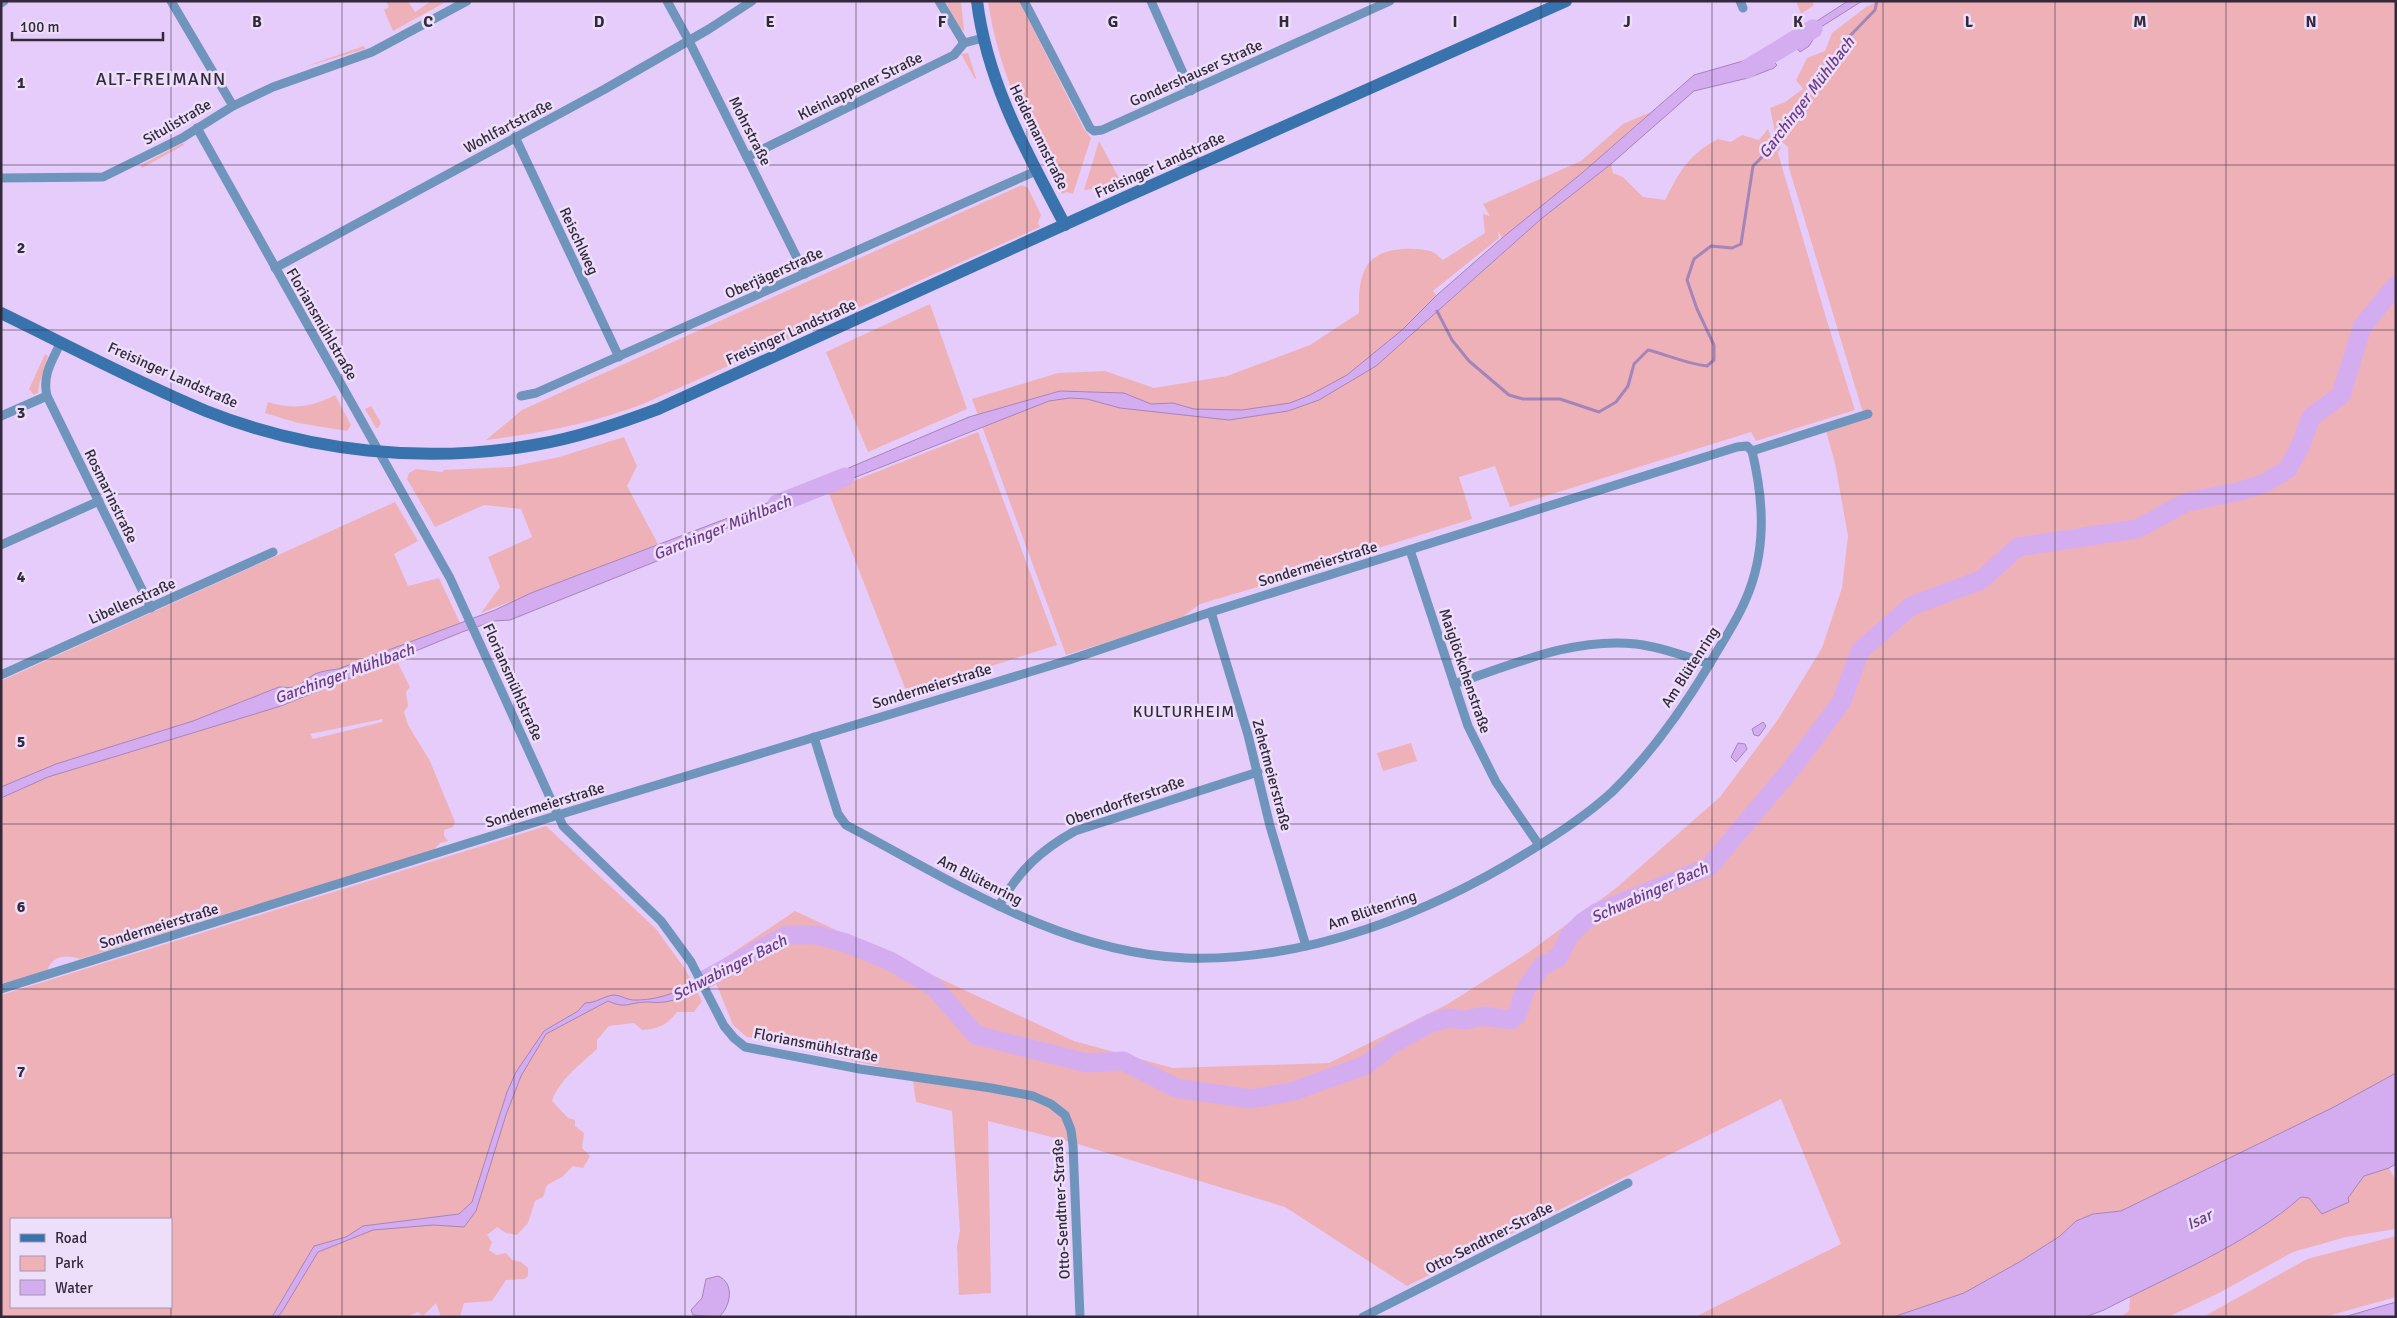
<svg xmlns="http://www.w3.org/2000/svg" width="2397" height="1318" viewBox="0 0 2397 1318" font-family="Signika,sans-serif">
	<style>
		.green { fill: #efb1b8; fill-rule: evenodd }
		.water { fill: #d4adf0; stroke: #a485ba }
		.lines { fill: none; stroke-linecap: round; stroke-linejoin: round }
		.stream { stroke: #a485ba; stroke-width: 3 }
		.river { stroke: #d4adf0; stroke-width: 19 }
		.street { stroke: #7095bd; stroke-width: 9 }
		.secondary { stroke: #3973ad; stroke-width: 12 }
		.grid { fill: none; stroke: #33293b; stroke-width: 1; stroke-opacity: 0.55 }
		.labels { text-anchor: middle; stroke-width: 5; stroke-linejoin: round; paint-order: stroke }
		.street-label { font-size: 15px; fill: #33293b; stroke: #eddefa }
		.water-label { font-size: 16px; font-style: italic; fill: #6c3b8a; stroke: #eddefa }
		.neighbourhood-label { font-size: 16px; letter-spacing: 1px; fill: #33293b; stroke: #eddefa }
		.quarter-label { font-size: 18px; letter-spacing: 1px; fill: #33293b; stroke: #eddefa }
		.grid-label { font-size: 16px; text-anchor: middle; font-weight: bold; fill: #33293b; stroke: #eddefa; stroke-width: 5; stroke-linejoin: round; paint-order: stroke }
	</style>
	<rect width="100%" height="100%" fill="#e6ccfa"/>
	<g class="green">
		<polygon points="386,1 408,1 415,12 431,1 444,3 393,31 384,10 389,7"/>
		<polygon points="945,1 961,1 964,31 959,28"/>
		<path d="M 988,1 L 1019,1 L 1084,129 L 1091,138 L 1073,194 L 1067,192 L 1062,194 C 1029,132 998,72 988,1 Z"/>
		<polygon points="1796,1 1812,1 1814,5 1801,14"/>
		<polygon points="1878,1 2396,1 2396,1073 2332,1108 2121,1211 2093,1214 2076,1221 2060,1236 2021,1261 1964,1293 1893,1317 1695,1317 1841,1244 1781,1099 1407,1286 1285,1207 1071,1142 988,1121 991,1293 959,1295 957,1246 960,1231 952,1111 916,1102 912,1074 747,1037 733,1025 710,968 795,911 1074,1041 1173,1068 1329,1063 1448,1004 1529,952 1615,889 1720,797 1777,721 1822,648 1842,588 1848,536 1835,463 1826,431 1857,422 1863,413 1789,168 1788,147 1776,137 1770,108 1785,102 1803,89 1796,80 1807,58 1825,51 1832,33 1866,7"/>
		<polygon points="364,46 365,49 301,68"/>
		<polygon points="968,53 976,78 975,79 961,54"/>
		<path d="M 1651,112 L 1582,173 L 1502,238 L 1498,231 L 1499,238 L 1433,291 L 1444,306 L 1541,219 L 1611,164 L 1613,173 L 1623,177 L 1643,197 L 1665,200 C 1680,171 1688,155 1718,139 L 1731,142 L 1742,135 L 1759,140 L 1768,129 L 1771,138 L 1781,147 L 1778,153 L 1827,321 L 1855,410 L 1756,441 L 1751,432 L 1510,507 L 1495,466 L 1459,477 L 1472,519 L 1359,554 L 1360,557 L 1200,604 L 1180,619 L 1066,655 L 972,399 L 1058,373 L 1105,371 L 1154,388 L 1227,376 L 1310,345 L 1359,313 C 1359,297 1358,279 1368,264 C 1381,247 1412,247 1430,251 C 1435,252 1439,257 1443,260 L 1485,233 L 1483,214 L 1490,216 L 1483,204 L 1581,161 L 1623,124 Z"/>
		<polygon points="1099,141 1120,180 1099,188 1084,190"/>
		<polygon points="183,143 184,145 142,168 141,165"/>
		<path d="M 1022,185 L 1028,188 L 1041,215 L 1038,223 L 1040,227 L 643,404 C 590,424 541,433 486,440 L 522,410 Z"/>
		<polygon points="930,304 967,409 868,452 826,352"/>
		<polygon points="45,354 48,356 39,385 38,393 34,395 29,389"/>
		<path d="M 335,395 L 351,425 L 347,431 L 298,423 L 265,413 L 268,402 C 293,410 312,407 335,395 Z"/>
		<polygon points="371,406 381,423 378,428 376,428 365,409"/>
		<polygon points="978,432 1057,645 907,693 828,491"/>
		<polygon points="624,437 637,466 627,486 658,544 481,613 500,587 488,557 532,537 521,509 484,505 435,527 407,479 409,473 416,469 442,472 444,470 511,467 559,457"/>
		<polygon points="395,502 418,541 394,554 408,586 439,578 460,623 338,669 314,675 307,682 293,688 279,687 193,721 56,764 1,787 1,681"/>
		<path d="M 396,659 L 410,687 L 406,692 L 408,706 L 404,712 L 408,725 L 430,761 L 455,822 L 453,827 L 444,830 L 444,836 L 448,841 L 440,843 L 434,850 L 80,959 C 66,954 52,956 47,971 L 1,984 L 1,798 L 48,777 L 281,706 ZM 383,719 L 382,722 L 313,739 L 310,734 Z"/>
		<polygon points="1411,743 1417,761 1383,771 1377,753"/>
		<path d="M 546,826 L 656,929 L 685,969 L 702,1001 L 694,1012 L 677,1012 C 667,1025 659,1029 642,1030 L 634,1023 L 609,1026 L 597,1040 L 597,1049 C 581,1064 559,1080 552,1101 L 568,1118 L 575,1120 L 575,1126 L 584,1133 L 582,1148 L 590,1156 L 583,1168 L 573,1166 L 562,1177 L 547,1185 L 543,1197 L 535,1201 L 528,1223 L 517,1235 L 506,1233 L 497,1227 L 487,1235 L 492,1242 L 489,1250 L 496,1255 L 506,1253 L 512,1260 L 521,1262 L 528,1268 L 528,1276 L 524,1279 L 506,1280 L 492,1301 L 464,1303 L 460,1317 L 441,1317 L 436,1303 L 423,1316 L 418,1312 L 407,1317 L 1,1317 L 1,995 ZM 11,1219 L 171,1219 L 171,1307 L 11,1307 Z"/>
		<path d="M 2389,1168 L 2396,1181 L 2396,1229 L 2346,1237 L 2293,1252 L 2217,1294 L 2168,1317 L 2120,1317 L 2129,1311 L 2130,1296 C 2184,1269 2256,1238 2301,1197 L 2309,1197 L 2322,1214 L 2347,1198 L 2364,1176 Z"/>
		<polygon points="2396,1236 2396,1297 2324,1317 2203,1317 2307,1259"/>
	</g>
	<g class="water">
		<polygon points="1848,1 1862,1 1821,27 1809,46 1800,52 1789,39"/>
		<polygon points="1767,55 1777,65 1774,68 1748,78 1694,91 1611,164 1541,219 1376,366 1319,400 1288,411 1229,420 1120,408 1087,399 1070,398 1049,401 823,490 818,481 969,417 1060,391 1124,393 1151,404 1173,403 1194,409 1242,410 1290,403 1310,395 1347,375 1402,330 1437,295 1502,238 1582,173 1694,75 1743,61 1764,58"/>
		<path d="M 797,489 L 801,499 L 676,548 L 662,559 L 510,620 L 494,621 L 462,632 L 281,706 L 48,777 L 1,798 L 1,787 L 56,764 L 193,721 L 279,687 C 303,689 297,684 315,674 C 322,671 331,670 338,669 L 495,610 L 531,593 L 770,502 Z"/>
		<polygon points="1763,722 1766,726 1759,736 1754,735 1752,729"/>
		<polygon points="1738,743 1745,744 1747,749 1736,762 1731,757"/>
		<path d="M 727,963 L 730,968 C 711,982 689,998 665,1002 C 658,1003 652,1002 645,1002 C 628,1003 625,1009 608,1001 L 546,1034 L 521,1076 L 506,1115 L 476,1211 L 464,1227 L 433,1225 L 373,1230 L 318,1252 L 283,1310 L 278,1317 L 272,1317 L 314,1246 L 346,1237 L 363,1226 L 459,1214 L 472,1202 L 507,1092 L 516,1072 L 544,1031 L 578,1011 L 585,1003 C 597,1003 603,996 614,995 C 621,995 627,1000 633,1000 C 668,1001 699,982 727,963 Z"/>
		<path d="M 2396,1073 L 2396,1164 L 2389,1168 L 2364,1176 L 2348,1198 L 2349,1202 L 2322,1214 L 2309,1198 L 2301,1197 C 2250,1243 2165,1278 2104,1310 L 2085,1317 L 1893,1317 L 1964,1293 L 2021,1261 L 2060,1236 L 2076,1221 L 2093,1214 L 2121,1211 L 2332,1108 Z"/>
		<path d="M 718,1276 C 735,1283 731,1306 719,1317 L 693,1315 L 691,1310 L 702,1298 L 706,1279 Z"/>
		<polygon points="2396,1302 2396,1317 2344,1317"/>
	</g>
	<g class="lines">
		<path class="stream" d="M 1437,311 L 1452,340 L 1469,361 L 1509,395 L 1523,399 L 1560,399 L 1599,412 L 1616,402 L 1628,386 L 1634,364 L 1648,350 C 1668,355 1687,364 1707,366 L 1714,360 L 1714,345 L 1697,309 L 1687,280 L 1694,259 L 1711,246 L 1732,248 L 1741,244 L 1753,166 L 1770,149 L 1845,41 L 1875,10 L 1877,1"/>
		<g class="river">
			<polyline points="1747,69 1813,29"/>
			<polyline points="777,504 845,477"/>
			<polyline points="706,979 786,935 816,935 846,943 890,961 934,987 976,1035 1087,1063 1123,1061 1176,1088 1250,1099 1291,1092 1366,1065 1394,1043 1431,1023 1449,1018 1465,1020 1484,1016 1511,1020 1517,1015 1525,990 1542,966 1559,957 1569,936 1583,922 1598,912 1709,867 1792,768 1842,701 1860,651 1911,606 1981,580 2018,547 2137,529 2187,502 2241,491 2265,483 2288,469 2301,444 2311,417 2341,395 2362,327 2396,285"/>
		</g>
		<g class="street">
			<polyline points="171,1 233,106"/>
			<polyline points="667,1 689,41 805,274"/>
			<polyline points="939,1 964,43"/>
			<polyline points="1024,1 1090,128 1094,131 1102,130 1390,1"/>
			<polyline points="1151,1 1191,91"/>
			<polyline points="1740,1 1743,8"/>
			<polyline points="1,3 4,1"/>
			<polyline points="197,128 450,578 563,826 661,921 691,962 724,1026 734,1038 745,1047 860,1069 991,1088 1033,1096 1051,1104 1065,1115 1071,1130 1073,1145 1080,1317"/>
			<polyline points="515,137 619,357"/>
			<polyline points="747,157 954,55 964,43 983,38"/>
			<polyline points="1,178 103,177 182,138 233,106 273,87 372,52 467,1"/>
			<polyline points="275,268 605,89 709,29 752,1"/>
			<polyline points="47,396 151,608"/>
			<polyline points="521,396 536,393 1036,171"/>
			<path d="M 1,416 L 47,396 C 42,375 52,361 61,342"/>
			<polyline points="1752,451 1868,414"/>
			<polyline points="1,545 99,501"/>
			<polyline points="1410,550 1468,726 1496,782 1539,845"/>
			<polyline points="1211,612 1248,735 1270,826 1306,946"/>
			<polyline points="1,675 273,552"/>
			<path d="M 1454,684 C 1512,665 1573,637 1636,644 C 1661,647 1685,656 1710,664"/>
			<path d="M 814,737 L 838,814 L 846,825 C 954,882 1061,953 1186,958 C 1308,962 1431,913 1533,849 C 1561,832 1588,814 1612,792 C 1650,755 1682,710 1709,665 C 1721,644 1735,624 1745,601 C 1767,552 1764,501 1752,451"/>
			<path d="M 999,906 C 1018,871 1041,850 1075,831 L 1258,772"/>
			<polyline points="1,989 568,812 1069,660 1211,612 1737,447 1747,446 1752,451"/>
			<polyline points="1363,1317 1628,1183"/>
		</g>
		<g class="secondary">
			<path d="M 977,1 C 987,83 1027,153 1065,225"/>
			<path d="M 1,313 C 69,346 136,382 206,411 C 309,452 425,464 534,445 C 577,438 617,424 658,409 L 1130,195 L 1566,1"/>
		</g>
	</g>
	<path class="grid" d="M 171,1 L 171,1219M 342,1 L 342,1317M 514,1 L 514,1317M 685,1 L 685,1317M 856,1 L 856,1317M 1027,1 L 1027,1317M 1198,1 L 1198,1317M 1370,1 L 1370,1317M 1541,1 L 1541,1317M 1712,1 L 1712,1317M 1883,1 L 1883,1317M 2055,1 L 2055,1317M 2226,1 L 2226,1317M 1,165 L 2396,165M 1,330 L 2396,330M 1,494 L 2396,494M 1,659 L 2396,659M 1,824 L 2396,824M 1,989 L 2396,989M 1,1153 L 2396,1153M 171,1307 L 171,1317"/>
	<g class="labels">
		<g class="street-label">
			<text transform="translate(1196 73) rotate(-24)" y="5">Gondershauser Straße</text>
			<text transform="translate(860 86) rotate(-26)" y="5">Kleinlappener Straße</text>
			<text transform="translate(177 122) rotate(-30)" y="5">Situlistraße</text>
			<text transform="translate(508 126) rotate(-28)" y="5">Wohlfartstraße</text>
			<text transform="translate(750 131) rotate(63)" y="5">Mohrstraße</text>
			<text transform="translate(1039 137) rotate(64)" y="5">Heidemannstraße</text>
			<text transform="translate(1160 165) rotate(-24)" y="5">Freisinger Landstraße</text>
			<text transform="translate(579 241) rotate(65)" y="5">Reischlweg</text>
			<text transform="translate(774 273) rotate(-24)" y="5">Oberjägerstraße</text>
			<text transform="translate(322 324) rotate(60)" y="5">Floriansmühlstraße</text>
			<text transform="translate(791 332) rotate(-24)" y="5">Freisinger Landstraße</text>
			<text transform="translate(173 375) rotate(24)" y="5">Freisinger Landstraße</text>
			<text transform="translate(111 496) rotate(64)" y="5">Rosmarinstraße</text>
			<text transform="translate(1318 564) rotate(-17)" y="5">Sondermeierstraße</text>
			<text transform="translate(132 601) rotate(-24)" y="5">Libellenstraße</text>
			<text transform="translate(1690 667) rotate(-57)" y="5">Am Blütenring</text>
			<text transform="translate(1465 671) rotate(71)" y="5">Maiglöckchenstraße</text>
			<text transform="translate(513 682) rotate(66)" y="5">Floriansmühlstraße</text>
			<text transform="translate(932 686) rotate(-17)" y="5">Sondermeierstraße</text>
			<text transform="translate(1272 775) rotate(75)" y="5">Zehetmeierstraße</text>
			<text transform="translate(1125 801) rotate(-19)" y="5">Oberndorfferstraße</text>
			<text transform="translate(545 805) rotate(-17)" y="5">Sondermeierstraße</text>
			<text transform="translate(980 880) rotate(27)" y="5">Am Blütenring</text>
			<text transform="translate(1372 910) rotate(-19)" y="5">Am Blütenring</text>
			<text transform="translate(159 926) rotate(-17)" y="5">Sondermeierstraße</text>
			<text transform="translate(816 1045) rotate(11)" y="5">Floriansmühlstraße</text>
			<text transform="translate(1061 1209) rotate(-93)" y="5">Otto-Sendtner-Straße</text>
			<text transform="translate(1489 1238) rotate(-27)" y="5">Otto-Sendtner-Straße</text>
		</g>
		<g class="water-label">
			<text transform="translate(1806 97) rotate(-53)" y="6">Garchinger Mühlbach</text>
			<text transform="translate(722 527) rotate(-22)" y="6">Garchinger Mühlbach</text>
			<text transform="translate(344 673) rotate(-20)" y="6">Garchinger Mühlbach</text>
			<text transform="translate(1649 892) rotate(-24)" y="6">Schwabinger Bach</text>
			<text transform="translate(729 967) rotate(-27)" y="6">Schwabinger Bach</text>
			<text transform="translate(2199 1219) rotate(-26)" y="6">Isar</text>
		</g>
		<g class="neighbourhood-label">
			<text x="1184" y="717">KULTURHEIM</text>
		</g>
		<g class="quarter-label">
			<text x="161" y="85">ALT-FREIMANN</text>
		</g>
	</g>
	<g class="grid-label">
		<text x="257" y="27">B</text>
		<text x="428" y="27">C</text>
		<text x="599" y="27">D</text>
		<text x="770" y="27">E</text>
		<text x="942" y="27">F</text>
		<text x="1113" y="27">G</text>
		<text x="1284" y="27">H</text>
		<text x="1455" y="27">I</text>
		<text x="1627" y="27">J</text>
		<text x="1798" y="27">K</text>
		<text x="1969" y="27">L</text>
		<text x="2140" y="27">M</text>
		<text x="2311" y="27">N</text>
		<text x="21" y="88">1</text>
		<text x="21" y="253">2</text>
		<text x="21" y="418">3</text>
		<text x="21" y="582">4</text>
		<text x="21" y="747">5</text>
		<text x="21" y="912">6</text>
		<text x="21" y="1077">7</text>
	</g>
	<rect width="2397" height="1318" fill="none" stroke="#33293b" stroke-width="5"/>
	<rect x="10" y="1218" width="162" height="90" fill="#eddefa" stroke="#a396ae"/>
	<rect x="20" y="1234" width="25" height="8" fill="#3973ad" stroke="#a396ae"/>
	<text x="55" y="1243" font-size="15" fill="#33293b">Road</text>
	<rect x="20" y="1256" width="25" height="15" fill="#efb1b8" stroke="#a396ae"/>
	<text x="55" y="1268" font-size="15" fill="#33293b">Park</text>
	<rect x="20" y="1280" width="25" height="15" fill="#d4adf0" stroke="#a396ae"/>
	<text x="55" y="1293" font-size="15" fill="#33293b">Water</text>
	<path d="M12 32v8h151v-8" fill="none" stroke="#33293b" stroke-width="2.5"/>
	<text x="20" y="32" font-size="15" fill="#33293b" stroke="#eddefa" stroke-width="4" paint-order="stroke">100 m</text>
</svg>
